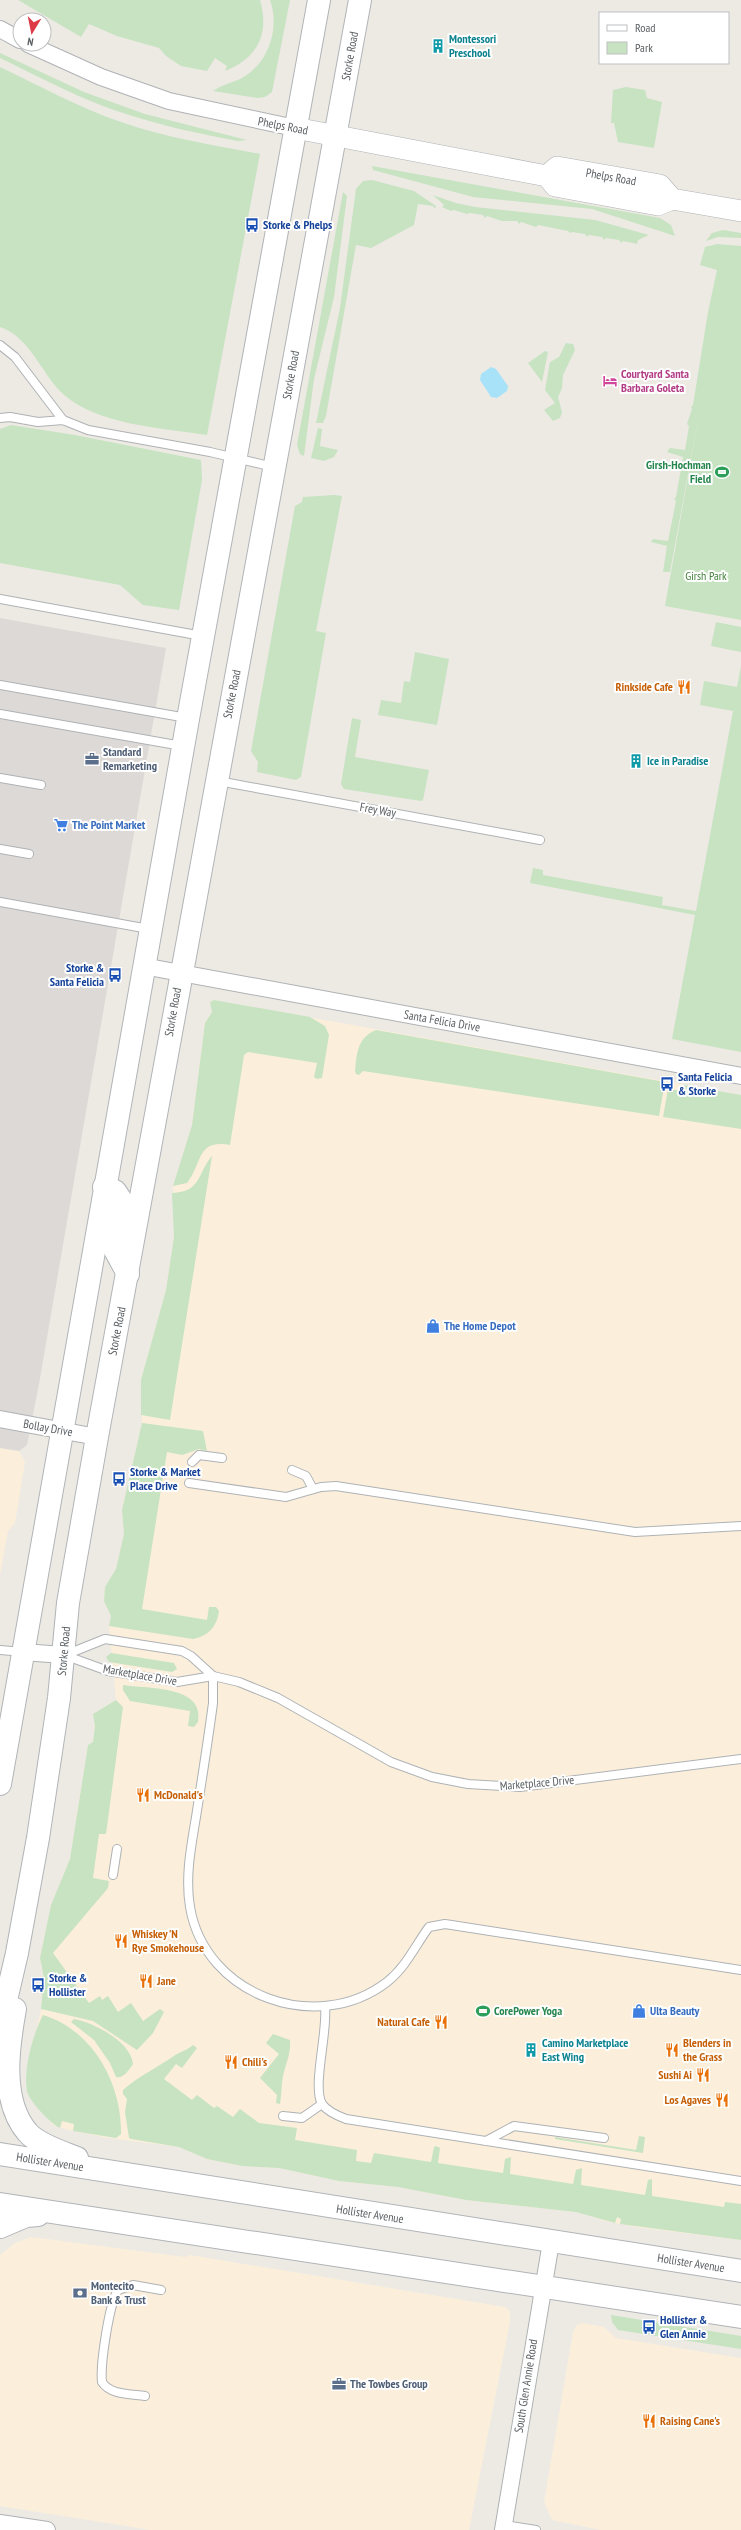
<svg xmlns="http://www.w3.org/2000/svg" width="741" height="2530" viewBox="0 0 741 2530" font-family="'PT Sans Narrow',sans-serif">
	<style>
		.commercial { fill: #fbefdb }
		.industrial { fill: #dcd9d6 }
		.green { fill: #c7e3c2 }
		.water { fill: #a8e2f9 }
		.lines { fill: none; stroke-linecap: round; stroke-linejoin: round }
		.service-casing { stroke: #afb2b5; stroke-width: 10 }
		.minor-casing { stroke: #afb2b5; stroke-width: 18 }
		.tertiary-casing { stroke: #afb2b5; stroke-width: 22 }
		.secondary-casing { stroke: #b0b4b8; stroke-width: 24 }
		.service { stroke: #fff; stroke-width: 8 }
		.minor { stroke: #fff; stroke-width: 16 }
		.tertiary { stroke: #fff; stroke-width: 21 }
		.secondary { stroke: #fff; stroke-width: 22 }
		.labels { text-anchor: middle; stroke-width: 4; stroke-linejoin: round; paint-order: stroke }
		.culture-label { font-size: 12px; font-weight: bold; fill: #0d838f; stroke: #fff; text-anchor: start }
		.street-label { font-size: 12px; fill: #5c6063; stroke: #fff }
		.transit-label { font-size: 12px; font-weight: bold; fill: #164399; stroke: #fff; text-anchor: start }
		.hotel-label { font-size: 12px; font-weight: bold; fill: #b23c85; stroke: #fff; text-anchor: start }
		.leisure-label { font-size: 12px; font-weight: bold; fill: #27864d; stroke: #fff; text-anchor: end }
		.park-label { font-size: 12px; fill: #43833b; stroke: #fff }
		.food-label { font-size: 12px; font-weight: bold; fill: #c56008; stroke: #fff; text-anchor: start }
		.service-label { font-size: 12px; font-weight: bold; fill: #4e5e75; stroke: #fff; text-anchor: start }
		.shop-label { font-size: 12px; font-weight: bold; fill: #366cbe; stroke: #fff; text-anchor: start }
	</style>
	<rect width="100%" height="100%" fill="#edeae4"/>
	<g class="commercial">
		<polygon points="214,1000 741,1095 741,2240 642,2228 609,2222 576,2212 466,2200 398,2187 339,2181 279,2168 242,2166 207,2159 179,2147 108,2138 60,2128 52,2124 27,2092 28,2069 41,2009 44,1978 40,1958 51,1905 70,1859 88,1745 93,1742 95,1726 93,1714 116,1700 109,1626 111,1616 104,1601 105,1587 116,1569 124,1534 122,1510 142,1423 141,1380 166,1290 174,1237 173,1186 192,1125 205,1023 212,1012 210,1002"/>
		<polygon points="0,1448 19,1451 25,1462 15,1523 8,1531 0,1575"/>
		<polygon points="31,2237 185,2257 190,2255 505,2307 510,2311 510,2322 469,2530 151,2530 0,2506 0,2255 15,2243"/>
		<polygon points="583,2323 604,2327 616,2338 741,2358 741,2530 601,2530 552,2520 544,2502 573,2332 577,2325"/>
	</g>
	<polygon class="industrial" points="0,618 166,648 39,1384 27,1445 19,1451 0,1448"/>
	<g class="green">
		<path d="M 18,0 L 260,0 C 270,35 257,58 225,71 L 227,66 L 215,58 L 207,71 L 181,66 L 166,56 L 159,48 L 117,36 L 89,24 L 81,37 Z"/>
		<path d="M 270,0 L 290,0 L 272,92 L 265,97 L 258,98 L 213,91 C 223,84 232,83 242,78 C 269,63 280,28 270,0 Z"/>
		<path d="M 0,53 L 84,92 L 145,114 L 247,140 L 238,141 C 200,134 163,126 126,114 C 82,100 41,78 0,58 Z"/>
		<path d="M 0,67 C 40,86 80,108 121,122 C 167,138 214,145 260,154 L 207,435 C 162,428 96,425 62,393 C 42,374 29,336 0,327 Z"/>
		<polygon points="626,87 645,90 647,98 662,102 654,148 618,142 614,123 611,123 613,90"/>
		<polygon points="372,166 660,218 671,225 675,236 592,209 473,197 373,170"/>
		<polygon points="372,180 414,191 436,206 435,209 433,206 418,204 414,225 371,248 356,245 326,416 323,423 316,423 340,308 356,189 363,181"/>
		<polygon points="343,192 347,196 334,297 314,379 304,456 300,454 297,445"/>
		<polygon points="433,195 456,203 475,207 595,220 649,235 638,240 637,244 623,241 621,243 619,240 606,238 604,240 602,237 589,235 587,237 585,234 572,232 570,233 568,231 538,225 536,227 521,222 519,224 517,221 502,221 487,216 485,218 483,215 470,213 467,214 454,210 451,211 442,207 444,205"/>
		<polygon points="723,230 741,233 741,238 718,237 706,241 712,233"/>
		<polygon points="717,244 741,246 741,620 665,606 700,409 670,572 663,572 667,546 651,542 653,539 668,541 676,501 674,499 676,497 683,457 667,452 670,448 685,450 689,426 687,424 692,409 691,407 693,405 708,312 717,270 700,265 705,247"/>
		<polygon points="566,343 573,344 575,350 563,375 562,388 558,397 562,412 560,418 553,421 544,410 555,403 545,390 550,362 559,357"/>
		<polygon points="545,351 548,352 542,382 528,363"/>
		<polygon points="11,425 75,435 201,460 202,480 179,610 143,605 120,585 0,563 0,429"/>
		<polygon points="318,428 322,429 320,446 338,450 334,457 324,461 311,458"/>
		<polygon points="334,495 342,496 316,631 326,633 301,777 296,780 257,772 258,762 251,751 295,506 302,502 303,497"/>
		<polygon points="716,622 741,627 741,652 711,646"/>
		<polygon points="415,652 449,659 437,725 378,715 381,700 401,703 404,681 410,682"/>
		<polygon points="741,666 741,1052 672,1039 695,915 530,883 533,868 543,870 543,875 663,897 662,905 696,911 733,711 700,705 704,681 737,687"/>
		<polygon points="352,718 361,720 355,757 429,770 423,800 421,801 344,789 341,784"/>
		<path d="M 214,1000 L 310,1017 L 325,1026 L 329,1035 L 322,1078 L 317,1079 L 314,1077 L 317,1063 L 248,1052 L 244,1055 L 230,1145 C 196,1139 203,1163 187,1183 L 173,1186 L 192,1125 L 205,1023 L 212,1012 L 210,1002 Z"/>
		<path d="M 376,1030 L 665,1082 L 659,1116 L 363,1071 L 359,1075 L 356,1074 L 355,1071 C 357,1053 357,1038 376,1030 Z"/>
		<polygon points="684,1085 741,1095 741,1129 663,1117 668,1089 683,1091"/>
		<path d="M 212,1156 L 170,1420 L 141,1415 L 141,1380 L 166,1290 L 174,1237 L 172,1193 C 202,1192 197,1173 212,1156 Z"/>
		<path d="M 142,1423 L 203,1431 L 207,1451 L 199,1449 L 182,1455 L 167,1452 L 142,1609 L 207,1620 L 209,1607 L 216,1607 L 219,1611 C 217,1626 209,1636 193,1639 L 109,1626 L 111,1616 L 104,1601 L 105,1587 L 116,1569 L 124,1534 L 122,1510 Z"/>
		<polygon points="111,1653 174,1663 177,1669 172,1672 109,1662 106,1657"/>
		<path d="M 123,1685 C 148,1689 205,1685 198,1722 L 194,1727 L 188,1726 L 190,1711 L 130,1701 L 123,1690 Z"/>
		<polygon points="116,1700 123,1707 106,1834 99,1834 93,1878 109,1881 108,1888 53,1953 89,2003 100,1996 102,2000 108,1996 118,2012 131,2003 143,2021 160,2009 164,2012 153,2033 137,2050 93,2021 41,2009 44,1978 40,1958 51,1905 70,1859 88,1745 93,1742 95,1726 93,1714"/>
		<path d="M 43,2015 C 93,2030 122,2084 121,2134 L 116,2138 L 73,2131 L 74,2124 L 62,2121 L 60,2128 C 51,2124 29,2101 27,2091 C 23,2071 33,2033 43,2015 Z"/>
		<path d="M 74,2019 C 95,2023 131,2042 133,2064 C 129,2070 123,2079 116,2077 L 110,2063 L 94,2040 L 71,2022 Z"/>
		<path d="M 273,2034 L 290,2040 C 291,2052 287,2061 284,2072 C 281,2082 282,2093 280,2104 L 276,2103 L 277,2095 L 260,2078 L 279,2054 L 266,2043 Z"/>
		<path d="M 193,2045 L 197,2048 L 182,2068 L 176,2064 L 164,2079 L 192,2100 L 197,2095 L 214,2108 L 217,2106 L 233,2117 L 240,2109 L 259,2123 L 297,2128 L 295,2140 L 357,2150 L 356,2161 L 371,2163 L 374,2153 L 431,2162 L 434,2147 L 436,2146 L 440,2148 L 438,2163 L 503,2173 L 505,2159 L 511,2157 L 510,2174 L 573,2184 L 576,2170 L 582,2168 L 581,2185 L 645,2195 L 648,2180 L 652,2179 L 652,2196 L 724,2207 L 725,2202 L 741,2204 L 741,2240 L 620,2224 L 621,2219 L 617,2217 L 615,2223 L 576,2212 L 466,2200 L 398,2187 L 339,2181 L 279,2168 L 242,2166 L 207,2159 L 179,2147 L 131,2139 L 129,2138 L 125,2112 L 127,2099 L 123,2094 L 123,2090 C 139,2076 158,2067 174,2056 C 181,2051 186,2051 193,2045 Z"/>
		<polygon points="639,2136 645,2137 643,2153 555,2139 555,2137 636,2150"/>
		<polygon points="611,2315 741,2336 741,2349 618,2330 612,2322"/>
	</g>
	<polygon class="water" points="491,367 496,369 508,386 507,391 497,398 491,397 480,380 481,374"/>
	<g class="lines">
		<defs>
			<g id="service">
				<polyline points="0,345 15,357 63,420"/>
				<polyline points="0,418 10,417 38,422 63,420 88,430 210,452 273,467"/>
				<polyline points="0,599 202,636"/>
				<polyline points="0,685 187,718"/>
				<polyline points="0,714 182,746"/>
				<polyline points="0,778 41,785"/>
				<polyline points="218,781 540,840"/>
				<polyline points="0,849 29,854"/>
				<polyline points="0,902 149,929"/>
				<polyline points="192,1462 199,1455 222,1458"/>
				<polyline points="292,1470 306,1476 313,1489"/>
				<polyline points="189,1483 286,1497 321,1487 336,1486 635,1532 741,1526"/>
				<polyline points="0,1650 23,1652"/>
				<polyline points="64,1655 108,1671 177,1682 213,1676 239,1682 278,1698 391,1762 432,1777 468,1784 520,1787 741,1759"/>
				<polyline points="65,1655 105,1639 182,1651 191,1656 213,1676"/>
				<path d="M 213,1676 L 213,1703 C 208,1741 202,1779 196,1817 C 191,1847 185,1877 190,1907 C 205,1996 317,2036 387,1982 C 406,1967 415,1946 429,1927 L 445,1924 L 741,1970"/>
				<polyline points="113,1875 117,1849"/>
				<path d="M 325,2007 C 328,2031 312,2087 322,2104 C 327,2111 338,2116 346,2119 L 741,2181"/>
				<polyline points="283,2116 302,2118 322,2104"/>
				<polyline points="486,2141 514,2126 604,2138"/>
				<path d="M 145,2396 C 131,2394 110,2395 102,2382 C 100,2365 109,2304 118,2290 L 133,2285 L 161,2290"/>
				<polyline points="504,2525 536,2530"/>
			</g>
			<g id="minor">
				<polyline points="0,29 20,40"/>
				<polyline points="28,44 101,77 169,101 295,128"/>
				<polyline points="143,966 741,1076"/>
				<polyline points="0,1419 97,1437"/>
				<polyline points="23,1652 63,1655"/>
				<polyline points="0,2523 47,2530"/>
				<polyline points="503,2530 551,2242"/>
			</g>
			<g id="tertiary">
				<polyline points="295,128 547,176 555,186 658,205 672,199 741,211"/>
				<polyline points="547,176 557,167 660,185 672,199"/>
			</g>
			<g id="secondary">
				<polyline points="104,1187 115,1191 121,1200 115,1250 128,1274"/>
				<polyline points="0,1784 188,719 319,0"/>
				<path d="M 15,2009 C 8,2047 0,2101 28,2133 C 39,2145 62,2152 77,2158"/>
				<polyline points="0,2026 17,1953 38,1838 59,1698 68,1603 97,1437 360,0"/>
				<polyline points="0,2154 741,2271"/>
				<polyline points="0,2204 741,2317"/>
				<polyline points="0,2227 26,2216 38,2215"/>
			</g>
		</defs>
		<use href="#service" class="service-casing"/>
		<use href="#minor" class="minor-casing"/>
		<use href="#tertiary" class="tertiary-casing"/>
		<use href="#secondary" class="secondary-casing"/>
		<use href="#service" class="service"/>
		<use href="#minor" class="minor"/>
		<use href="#tertiary" class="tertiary"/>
		<use href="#secondary" class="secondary"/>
	</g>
	<defs>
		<symbol id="building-bare" viewBox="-9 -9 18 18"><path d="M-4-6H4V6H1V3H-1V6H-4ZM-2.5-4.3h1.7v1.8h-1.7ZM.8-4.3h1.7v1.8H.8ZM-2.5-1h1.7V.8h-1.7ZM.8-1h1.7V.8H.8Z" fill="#0f9aa8" stroke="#fff" stroke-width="2.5" paint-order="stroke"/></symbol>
		<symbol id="bus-bare" viewBox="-9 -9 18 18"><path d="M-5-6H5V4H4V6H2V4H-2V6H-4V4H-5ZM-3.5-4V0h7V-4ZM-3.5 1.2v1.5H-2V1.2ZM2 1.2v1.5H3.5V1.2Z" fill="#1a4fb4" stroke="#fff" stroke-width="2.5" paint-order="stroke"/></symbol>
		<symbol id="hotel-bare" viewBox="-9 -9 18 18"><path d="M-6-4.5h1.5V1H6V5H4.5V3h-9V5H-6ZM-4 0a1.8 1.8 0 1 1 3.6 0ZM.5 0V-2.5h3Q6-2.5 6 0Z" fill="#d1479c" stroke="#fff" stroke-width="2.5" paint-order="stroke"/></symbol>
		<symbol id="stadium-bare" viewBox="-9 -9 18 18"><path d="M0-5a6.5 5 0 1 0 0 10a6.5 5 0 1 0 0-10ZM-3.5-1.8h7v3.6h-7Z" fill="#2e9e5b" stroke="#fff" stroke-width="2.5" paint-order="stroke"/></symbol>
		<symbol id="restaurant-bare" viewBox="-9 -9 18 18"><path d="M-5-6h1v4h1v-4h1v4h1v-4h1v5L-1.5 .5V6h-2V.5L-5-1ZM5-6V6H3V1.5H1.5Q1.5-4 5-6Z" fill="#e8710a" stroke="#fff" stroke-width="2.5" paint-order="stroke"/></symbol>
		<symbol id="office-bare" viewBox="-9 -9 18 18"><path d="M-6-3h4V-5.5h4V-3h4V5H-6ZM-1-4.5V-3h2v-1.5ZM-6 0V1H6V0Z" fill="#5c6f8a" stroke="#fff" stroke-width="2.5" paint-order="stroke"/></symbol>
		<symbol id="supermarket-bare" viewBox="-9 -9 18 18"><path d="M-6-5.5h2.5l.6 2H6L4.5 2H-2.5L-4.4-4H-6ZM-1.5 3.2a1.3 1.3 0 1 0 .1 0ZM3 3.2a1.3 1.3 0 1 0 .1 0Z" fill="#3f7fe0" stroke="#fff" stroke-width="2.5" paint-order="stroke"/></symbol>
		<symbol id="shop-bare" viewBox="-9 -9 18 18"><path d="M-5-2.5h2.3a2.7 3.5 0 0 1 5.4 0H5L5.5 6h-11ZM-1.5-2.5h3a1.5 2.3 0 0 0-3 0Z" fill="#3f7fe0" stroke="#fff" stroke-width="2.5" paint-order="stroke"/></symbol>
		<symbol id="bank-bare" viewBox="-9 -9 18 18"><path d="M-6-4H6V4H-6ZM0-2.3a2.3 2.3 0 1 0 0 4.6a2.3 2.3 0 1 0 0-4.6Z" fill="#5c6f8a" stroke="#fff" stroke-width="2.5" paint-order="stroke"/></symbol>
	</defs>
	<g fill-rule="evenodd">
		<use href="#building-bare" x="428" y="36" width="20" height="20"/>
		<use href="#bus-bare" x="242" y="215" width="20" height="20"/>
		<use href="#hotel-bare" x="600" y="371" width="20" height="20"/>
		<use href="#stadium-bare" x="712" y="462" width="20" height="20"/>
		<use href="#restaurant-bare" x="674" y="677" width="20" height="20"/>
		<use href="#office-bare" x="82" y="749" width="20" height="20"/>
		<use href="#building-bare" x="626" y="751" width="20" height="20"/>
		<use href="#supermarket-bare" x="51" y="815" width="20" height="20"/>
		<use href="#bus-bare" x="105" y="965" width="20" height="20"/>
		<use href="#bus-bare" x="657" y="1074" width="20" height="20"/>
		<use href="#shop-bare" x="423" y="1316" width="20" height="20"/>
		<use href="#bus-bare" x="109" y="1469" width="20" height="20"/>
		<use href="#restaurant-bare" x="133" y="1785" width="20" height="20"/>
		<use href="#restaurant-bare" x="111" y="1931" width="20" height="20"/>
		<use href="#restaurant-bare" x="136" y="1971" width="20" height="20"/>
		<use href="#bus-bare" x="28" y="1975" width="20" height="20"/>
		<use href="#stadium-bare" x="473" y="2001" width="20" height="20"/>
		<use href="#shop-bare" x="629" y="2001" width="20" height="20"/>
		<use href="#restaurant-bare" x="431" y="2012" width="20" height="20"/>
		<use href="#building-bare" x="521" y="2040" width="20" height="20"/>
		<use href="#restaurant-bare" x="662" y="2040" width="20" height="20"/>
		<use href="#restaurant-bare" x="221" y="2052" width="20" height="20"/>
		<use href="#restaurant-bare" x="693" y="2065" width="20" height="20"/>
		<use href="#restaurant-bare" x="712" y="2090" width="20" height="20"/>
		<use href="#bank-bare" x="70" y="2283" width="20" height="20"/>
		<use href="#bus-bare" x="639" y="2317" width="20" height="20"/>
		<use href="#office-bare" x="329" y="2374" width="20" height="20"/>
		<use href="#restaurant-bare" x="639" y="2411" width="20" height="20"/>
	</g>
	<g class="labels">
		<g class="culture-label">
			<text x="449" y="43">Montessori<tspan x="449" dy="14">Preschool</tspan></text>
			<text x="647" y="765">Ice in Paradise</text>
			<text x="542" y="2047">Camino Marketplace<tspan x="542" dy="14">East Wing</tspan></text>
		</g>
		<g class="street-label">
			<text transform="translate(350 56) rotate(-80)" y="4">Storke Road</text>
			<text transform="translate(283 126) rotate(11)" y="4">Phelps Road</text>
			<text transform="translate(611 177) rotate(10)" y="4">Phelps Road</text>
			<text transform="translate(291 375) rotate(-80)" y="4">Storke Road</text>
			<text transform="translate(232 694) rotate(-79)" y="4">Storke Road</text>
			<text transform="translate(378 810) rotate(10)" y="4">Frey Way</text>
			<text transform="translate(173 1012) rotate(-80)" y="4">Storke Road</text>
			<text transform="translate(442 1021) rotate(10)" y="4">Santa Felicia Drive</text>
			<text transform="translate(117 1331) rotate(-79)" y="4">Storke Road</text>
			<text transform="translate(48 1428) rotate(10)" y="4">Bollay Drive</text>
			<text transform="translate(64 1651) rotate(-85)" y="4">Storke Road</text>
			<text transform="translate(140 1675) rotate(10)" y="4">Marketplace Drive</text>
			<text transform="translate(537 1783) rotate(-5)" y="4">Marketplace Drive</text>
			<text transform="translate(50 2162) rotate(9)" y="4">Hollister Avenue</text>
			<text transform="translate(370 2214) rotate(9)" y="4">Hollister Avenue</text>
			<text transform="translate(691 2263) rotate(9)" y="4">Hollister Avenue</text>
			<text transform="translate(526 2386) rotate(-81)" y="4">South Glen Annie Road</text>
		</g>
		<g class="transit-label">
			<text x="263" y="229">Storke &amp; Phelps</text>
			<text x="104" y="972" text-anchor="end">Storke &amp;<tspan x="104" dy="14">Santa Felicia</tspan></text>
			<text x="678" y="1081">Santa Felicia<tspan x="678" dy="14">&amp; Storke</tspan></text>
			<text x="130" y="1476">Storke &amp; Market<tspan x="130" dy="14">Place Drive</tspan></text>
			<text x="49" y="1982">Storke &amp;<tspan x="49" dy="14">Hollister</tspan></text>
			<text x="660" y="2324">Hollister &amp;<tspan x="660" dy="14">Glen Annie</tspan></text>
		</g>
		<g class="hotel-label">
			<text x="621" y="378">Courtyard Santa<tspan x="621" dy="14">Barbara Goleta</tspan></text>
		</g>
		<g class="leisure-label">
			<text x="711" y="469">Girsh-Hochman<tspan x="711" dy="14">Field</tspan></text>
			<text x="494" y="2015" text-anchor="start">CorePower Yoga</text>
		</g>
		<g class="park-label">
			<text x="706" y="580">Girsh Park</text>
		</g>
		<g class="food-label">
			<text x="673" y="691" text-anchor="end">Rinkside Cafe</text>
			<text x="154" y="1799">McDonald's</text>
			<text x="132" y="1938">Whiskey 'N<tspan x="132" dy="14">Rye Smokehouse</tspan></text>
			<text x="157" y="1985">Jane</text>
			<text x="430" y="2026" text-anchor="end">Natural Cafe</text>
			<text x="683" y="2047">Blenders in<tspan x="683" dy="14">the Grass</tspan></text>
			<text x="242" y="2066">Chili's</text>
			<text x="692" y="2079" text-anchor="end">Sushi Ai</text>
			<text x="711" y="2104" text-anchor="end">Los Agaves</text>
			<text x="660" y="2425">Raising Cane's</text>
		</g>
		<g class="service-label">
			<text x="103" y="756">Standard<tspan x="103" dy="14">Remarketing</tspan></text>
			<text x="91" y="2290">Montecito<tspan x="91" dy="14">Bank &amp; Trust</tspan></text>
			<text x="350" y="2388">The Towbes Group</text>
		</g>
		<g class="shop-label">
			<text x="72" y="829">The Point Market</text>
			<text x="444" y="1330">The Home Depot</text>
			<text x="650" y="2015">Ulta Beauty</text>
		</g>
	</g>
	<rect x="599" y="12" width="130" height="52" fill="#ffffff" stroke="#bebfc1"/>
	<rect x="607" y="25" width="20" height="6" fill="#ffffff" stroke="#bebfc1"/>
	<text x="635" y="32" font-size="12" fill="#5c6063">Road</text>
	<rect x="607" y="42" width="20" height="12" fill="#c7e3c2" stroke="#bebfc1"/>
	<text x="635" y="52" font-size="12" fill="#5c6063">Park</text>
	<g transform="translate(32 32) rotate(190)"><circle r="19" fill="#ffffff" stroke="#bebfc1"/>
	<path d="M0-3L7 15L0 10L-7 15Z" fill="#dd3a47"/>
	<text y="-6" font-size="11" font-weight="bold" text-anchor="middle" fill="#5c6063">N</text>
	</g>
</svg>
